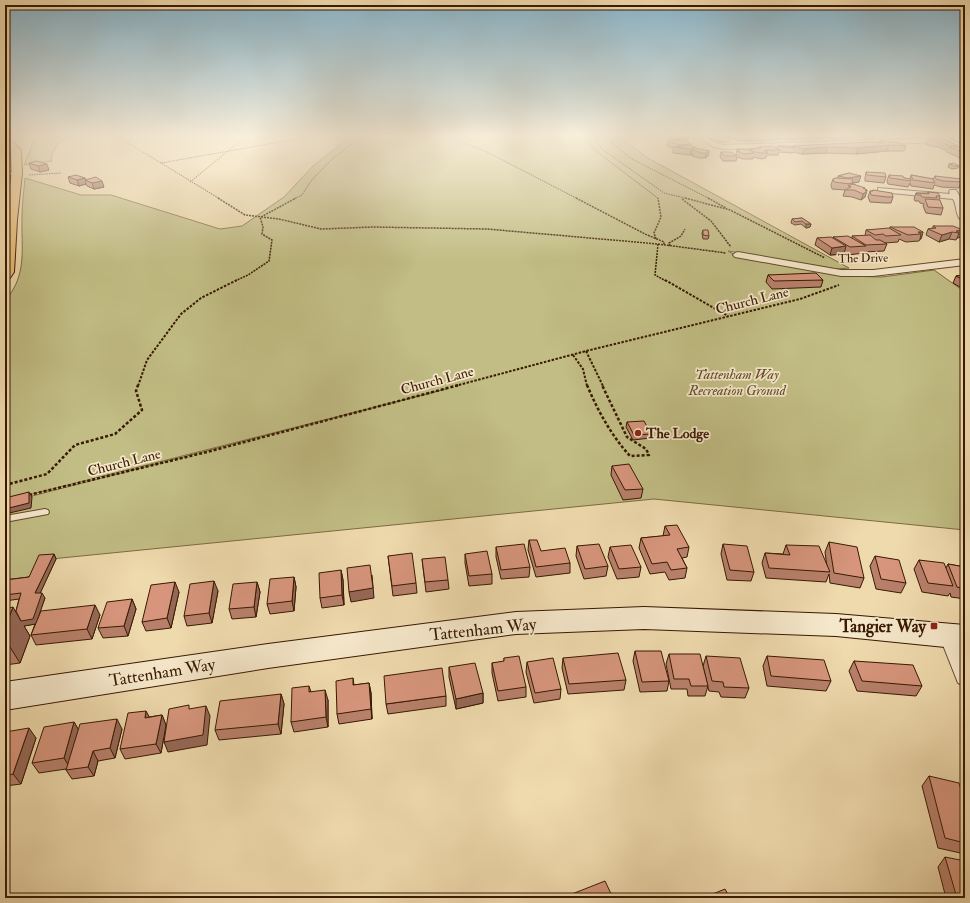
<svg xmlns="http://www.w3.org/2000/svg" width="970" height="903" viewBox="0 0 970 903" font-family="'IM FELL Double Pica',serif">
	<style>
		.green { fill: #c1bd84; stroke: #7c6b42 }
		.lines { fill: none; stroke-linecap: round; stroke-linejoin: round }
		.service-casing { stroke: #66492c; stroke-width: 2 }
		.minor-casing { stroke: #66492c; stroke-width: 2 }
		.secondary-casing { stroke: #381901; stroke-width: 2 }
		.trunk-casing { stroke: #381901; stroke-width: 2 }
		.path-far3 { stroke: #381901; stroke-width: 1; stroke-dasharray: 1.5 1; stroke-linecap: butt }
		.path-far2 { stroke: #381901; stroke-width: 1.5; stroke-dasharray: 2 1; stroke-linecap: butt }
		.path-far1 { stroke: #381901; stroke-width: 2; stroke-dasharray: 2.5 1.5; stroke-linecap: butt }
		.path { stroke: #381901; stroke-width: 2.5; stroke-dasharray: 3 2; stroke-linecap: butt }
		.service { fill: #f5e7ca; fill-rule: evenodd }
		.minor { fill: #f5e7ca; fill-rule: evenodd }
		.secondary { fill: #f5e7ca; fill-rule: evenodd }
		.trunk { fill: #e8bd76; fill-rule: evenodd }
		.wall { fill: #b8806b; stroke: #381901 }
		.shaded-wall { fill: #966857; stroke: #381901 }
		.building { fill: #d6957c; stroke: #381901 }
		.poi-dot { fill: #8f2418; stroke: #f5e7ca; stroke-width: 1.5 }
		.labels { text-anchor: middle; stroke-width: 3.5; stroke-linejoin: round; paint-order: stroke }
		.far-street-label { font-size: 12px; fill: #381901; stroke: #f5e7ca }
		.street-label { font-size: 14px; fill: #381901; stroke: #f5e7ca }
		.park-label { font-size: 14px; font-style: italic; fill: #614a28; stroke: #f5e7ca }
		.poi-label { font-size: 14px; font-weight: bold; fill: #381901; stroke: #f5e7ca; text-anchor: start }
		.near-poi-label { font-size: 17px; font-weight: bold; fill: #381901; stroke: #f5e7ca; text-anchor: end }
		.near-street-label { font-size: 17px; fill: #381901; stroke: #f5e7ca }
	</style>
	<rect width="100%" height="100%" fill="#efdaad"/>
	<filter id="stains"><feTurbulence type="fractalNoise" baseFrequency=".005" numOctaves="4"/><feColorMatrix values="0 0 0 0 .2 0 0 0 0 .09 0 0 0 0 .02 0 0 0 .5 -.17"/></filter>
	<radialGradient id="worn" r=".72"><stop offset=".6" stop-color="#630" stop-opacity="0"/><stop offset="1" stop-color="#630" stop-opacity=".3"/></radialGradient>
	<g class="green">
		<polygon points="36,135 77,135 58,143 51,157 52,161 24,165"/>
		<path d="M 349,135 L 621,135 L 626,141 L 646,157 L 849,268 L 837,269 L 728,251 L 735,255 L 842,276 L 882,277 L 934,270 L 965,292 L 965,530 L 654,499 L 41,560 L 32,582 L 5,584 L 5,503 L 446,389 L 5,501 L 5,301 C 28,274 21,249 22,216 C 22,203 24,191 25,178 L 81,195 L 111,195 L 220,229 L 242,226 L 284,197 L 313,166 L 350,137 Z"/>
	</g>
	<g class="lines">
		<defs>
			<g id="service">
				<polygon points="18,172 17,174 5,175 5,173"/>
				<polygon points="45,509 48,510 49,512 48,514 5,522 5,516"/>
			</g>
			<g id="minor">
				<path d="M 697,135 C 707,134 713,144 724,145 L 937,138 L 936,137 L 939,135 L 965,145 L 965,149 L 946,142 L 724,149 L 713,147 Z"/>
				<path d="M 878,188 L 950,194 L 949,192 L 950,190 L 956,190 L 963,202 L 965,222 C 954,218 958,207 953,199 L 881,192 L 878,192 Z"/>
				<polygon points="738,252 841,270 873,270 965,259 965,265 873,276 841,276 735,257 733,255 735,253"/>
				<polygon points="949,627 956,629 965,650 965,686 958,683 939,635 942,629"/>
			</g>
			<polygon id="secondary" points="644,607 836,614 965,625 965,649 836,636 644,629 516,634 268,668 5,710 5,682 268,644 516,612"/>
			<polygon id="trunk" points="5,137 8,138 21,150 22,173 17,220 14,272 10,278 5,279 5,217 12,173 11,151 5,145"/>
		</defs>
		<use href="#service" class="service-casing"/>
		<use href="#minor" class="minor-casing"/>
		<use href="#secondary" class="secondary-casing"/>
		<use href="#trunk" class="trunk-casing"/>
		<g class="path-far3">
			<polyline points="115,135 220,199"/>
			<polyline points="442,135 485,151 578,199"/>
			<polyline points="583,135 596,151 659,199"/>
			<polyline points="593,135 602,149 664,193 689,199"/>
			<polyline points="603,135 630,158 710,199"/>
			<polyline points="43,140 71,135"/>
			<polyline points="161,163 320,135"/>
			<polyline points="29,175 61,173"/>
			<polyline points="190,182 244,138 244,135"/>
			<polyline points="294,199 302,195 311,181 330,161 359,138 358,135"/>
		</g>
		<g class="path-far2">
			<polyline points="218,198 245,215 279,219 321,229 373,227 487,229 658,244 726,253"/>
			<polyline points="576,198 645,234 664,242 664,245"/>
			<polyline points="685,198 730,210 825,258"/>
			<polyline points="708,198 726,208"/>
			<polyline points="682,199 711,221 731,247"/>
			<polyline points="261,217 296,198"/>
			<polyline points="656,239 654,233 661,217 658,198"/>
			<polyline points="658,244 655,275 666,281"/>
			<polyline points="670,246 669,243 681,236 685,229"/>
			<polyline points="235,281 248,275 269,261 272,240 262,234 263,227 260,217"/>
		</g>
		<g class="path-far1">
			<polyline points="665,280 728,316"/>
			<polyline points="586,351 603,386"/>
			<polyline points="573,355 583,369 587,386"/>
			<polyline points="138,386 147,360 181,314 201,298 237,280"/>
			<polyline points="455,386 586,351 800,299 839,285"/>
		</g>
		<g class="path">
			<path d="M 587,385 C 598,411 611,435 630,456 L 649,455 L 646,449 L 627,437 L 602,385"/>
			<polyline points="5,485 47,474 75,445 115,434 142,410 136,391 138,385"/>
			<polyline points="29,495 207,452 459,385"/>
		</g>
		<use href="#service" class="service"/>
		<use href="#minor" class="minor"/>
		<use href="#secondary" class="secondary"/>
		<use href="#trunk" class="trunk"/>
	</g>
	<g class="wall">
		<polygon points="671,135 689,135 688,140 686,140 686,141 690,144 690,146 694,149 709,151 708,156 705,158 700,158 692,156 692,154 690,155 673,153 673,148 667,146 668,141 669,141 670,136 671,136"/>
		<polygon points="717,135 730,136 729,142 719,142 716,140"/>
		<polygon points="732,135 798,135 797,139 789,140 780,138 780,140 770,140 766,139 766,141 753,141 750,140 750,141 737,141 731,138"/>
		<polygon points="800,135 890,135 890,136 867,138 858,136 858,137 842,139 832,139 825,136 825,138 816,139 811,137 811,139 803,139 799,137"/>
		<polygon points="896,135 916,135 914,136 909,135 909,136 901,136"/>
		<polygon points="953,135 965,135 965,139 961,138 962,136 958,137"/>
		<polygon points="941,138 958,146 958,147 965,148 965,159 960,158 947,152 947,151 938,147 931,146 926,144 928,139"/>
		<polygon points="879,141 906,146 904,151 887,151 856,154 826,153 802,154 794,152 793,153 779,152 778,155 767,155 766,158 762,159 753,157 753,159 743,159 737,157 736,161 723,161 720,157 721,152 736,155 737,149 749,151 750,149 758,148 759,147 777,148 778,146 793,147 793,146 878,143"/>
		<polygon points="29,163 49,170 40,172 31,169"/>
		<polygon points="949,164 959,166 958,168 952,169 948,167"/>
		<polygon points="866,172 886,177 884,183 865,181 865,178"/>
		<polygon points="849,173 859,182 853,183 853,184 867,190 865,197 861,200 852,197 843,196 845,190 832,189 831,185 833,179 838,178 838,176"/>
		<polygon points="889,175 904,178 910,179 911,175 933,179 935,176 961,182 959,188 941,187 934,185 933,189 911,186 910,183 908,187 888,184 887,181"/>
		<polygon points="68,177 85,178 85,180 104,187 94,189 87,186 86,184 79,186 70,183"/>
		<polygon points="873,190 893,197 891,203 885,203 870,202 868,197 870,191 872,191"/>
		<polygon points="928,192 940,196 939,200 943,208 941,215 926,213 923,206 924,204 920,203 919,201 915,201 914,199 916,193 927,193"/>
		<polygon points="802,218 811,224 810,227 806,228 801,224 795,225 791,223 792,219"/>
		<polygon points="933,226 963,230 961,237 957,238 956,240 949,239 939,242 926,235 928,229 933,228"/>
		<polygon points="890,227 923,232 921,239 920,239 919,241 906,242 899,239 898,242 885,243 887,244 884,251 864,252 864,253 848,255 844,252 844,254 830,255 815,245 817,238 833,238 833,237 852,238 852,236 865,236 866,230 889,229"/>
		<polygon points="703,230 709,236 708,239 703,239 702,233"/>
		<polygon points="965,273 965,290 953,283 956,276 964,275"/>
		<polygon points="768,275 823,280 821,287 772,289 766,282"/>
		<polygon points="627,422 651,434 650,438 633,440 626,427"/>
		<polygon points="612,466 643,489 641,498 623,500 611,475"/>
		<polygon points="665,526 689,547 687,557 682,558 687,568 685,578 669,580 665,572 650,574 639,548 641,538 663,536"/>
		<polygon points="529,540 541,551 570,563 570,573 536,577 528,550"/>
		<polygon points="829,542 864,578 860,588 830,583 829,574 826,582 766,578 762,563 765,553 783,554 786,545 827,567 825,552"/>
		<polygon points="723,544 754,572 751,581 727,580 721,554"/>
		<polygon points="577,546 608,566 606,576 584,579 576,556"/>
		<polygon points="496,547 530,567 529,577 501,579 496,557"/>
		<polygon points="610,547 641,567 639,577 617,579 608,557"/>
		<polygon points="54,554 56,559 40,593 45,598 39,614 100,615 92,639 36,645 31,635 35,624 24,626 30,636 20,663 5,665 5,609 16,611 19,599 5,601 5,580 29,577"/>
		<polygon points="465,554 492,574 492,584 469,586 465,563"/>
		<polygon points="388,556 416,583 417,593 393,596"/>
		<polygon points="875,556 906,583 901,593 876,589 870,566"/>
		<polygon points="422,559 448,580 449,589 426,592"/>
		<polygon points="919,560 946,568 948,564 965,567 965,599 951,597 950,593 948,596 922,592 914,569"/>
		<polygon points="341,570 343,580 344,605 322,608 320,598"/>
		<polygon points="294,577 296,587 294,611 270,614 267,604"/>
		<polygon points="257,582 260,592 256,617 232,619 229,609"/>
		<polygon points="218,591 212,623 187,626 184,616"/>
		<polygon points="179,592 171,628 146,631 142,622"/>
		<polygon points="132,599 136,609 128,636 103,638 98,628"/>
		<polygon points="635,651 669,681 667,691 640,692 633,661"/>
		<polygon points="669,654 708,686 705,696 688,696 687,689 671,689 666,664"/>
		<polygon points="706,656 749,688 745,698 721,697 719,692 709,691 703,666"/>
		<polygon points="767,656 831,681 826,691 767,686 763,666"/>
		<polygon points="504,658 526,687 526,697 498,701 492,673 492,663 504,662"/>
		<polygon points="563,658 626,680 624,690 568,694 562,668"/>
		<polygon points="854,661 922,686 916,696 857,691 849,671"/>
		<polygon points="527,662 561,689 560,699 534,703 526,672"/>
		<polygon points="449,667 483,693 483,703 456,709 449,677"/>
		<polygon points="353,678 354,685 369,683 371,693 372,719 339,724 337,714"/>
		<polygon points="309,686 311,692 328,700 328,727 294,732 291,722"/>
		<polygon points="281,694 284,704 281,734 219,740 215,730"/>
		<polygon points="446,696 446,706 388,714 386,704"/>
		<polygon points="162,715 166,725 161,753 125,759 120,749 149,717"/>
		<polygon points="74,722 78,729 122,729 115,758 98,761 94,776 72,779 66,770 66,769 39,773 32,763"/>
		<polygon points="5,732 36,738 21,784 5,786"/>
		<polygon points="929,776 965,802 965,854 938,848 922,786"/>
		<polygon points="945,857 965,898 946,898 938,867"/>
	</g>
	<g class="shaded-wall">
		<polygon points="790,135 798,135 797,139 789,140"/>
		<polygon points="843,135 858,135 858,137 842,139"/>
		<polygon points="868,135 890,135 890,136 867,138"/>
		<polygon points="690,144 689,149 679,148 680,145"/>
		<polygon points="889,145 887,151 856,154 858,148"/>
		<polygon points="695,147 694,150 693,150 692,154 690,155 691,149"/>
		<polygon points="827,147 826,153 802,154 804,149"/>
		<polygon points="709,151 708,156 705,158 706,153"/>
		<polygon points="47,164 49,170 40,172 38,166"/>
		<polygon points="861,176 859,182 853,183 850,183 847,184 848,178"/>
		<polygon points="85,178 86,184 79,186 77,180"/>
		<polygon points="102,181 104,187 94,189 92,183"/>
		<polygon points="865,190 867,190 865,197 861,200"/>
		<polygon points="806,224 811,224 810,227 806,228"/>
		<polygon points="963,230 961,237 957,238 959,233 956,231"/>
		<polygon points="918,232 923,232 921,239 920,239 921,234"/>
		<polygon points="952,232 949,239 939,242 942,235"/>
		<polygon points="846,246 844,254 830,255 832,248"/>
		<polygon points="29,492 32,497 31,508 5,514 5,509"/>
		<polygon points="54,554 56,559 38,598 35,593"/>
		<polygon points="341,570 343,580 344,605 342,595"/>
		<polygon points="372,575 374,598 351,602 349,592"/>
		<polygon points="294,577 296,587 294,611 292,601"/>
		<polygon points="214,581 218,591 212,623 209,613"/>
		<polygon points="175,582 179,592 171,628 167,618"/>
		<polygon points="257,582 260,592 256,617 254,607"/>
		<polygon points="42,593 45,598 36,624 24,626 30,636 20,663 5,639 5,628 13,607 21,621"/>
		<polygon points="132,599 136,609 128,636 124,626"/>
		<polygon points="95,605 100,615 92,639 87,629"/>
		<polygon points="369,683 371,693 372,719 371,709"/>
		<polygon points="325,690 328,700 328,727 326,717"/>
		<polygon points="483,693 483,703 456,709 456,699"/>
		<polygon points="281,694 284,704 281,734 278,724"/>
		<polygon points="206,706 210,716 207,745 168,752 164,742"/>
		<polygon points="146,711 151,720 145,718"/>
		<polygon points="162,715 166,725 161,753 156,744"/>
		<polygon points="117,719 122,729 115,758 110,748"/>
		<polygon points="74,722 80,732 70,768 64,758"/>
		<polygon points="29,728 36,738 21,784 13,774"/>
		<polygon points="93,751 98,761 94,776 88,767"/>
	</g>
	<g class="building">
		<polygon points="674,135 689,135 681,135 687,139 674,139 670,136 675,136"/>
		<polygon points="717,135 727,135 730,136 720,137"/>
		<polygon points="735,135 749,135 751,136 738,136"/>
		<polygon points="751,135 767,135 754,136"/>
		<polygon points="941,138 958,146 949,146 940,141 932,141 928,139"/>
		<polygon points="685,140 690,144 680,145 668,141"/>
		<polygon points="879,141 885,141 889,142 897,142 906,146 889,145 858,148 827,147 804,149 793,146 868,142 884,143"/>
		<polygon points="689,145 695,147 691,149 674,147"/>
		<polygon points="773,146 780,150 767,150 768,151 764,151 768,153 763,153 755,152 750,149 761,148 759,147"/>
		<polygon points="778,146 790,146 795,148"/>
		<polygon points="949,147 961,147 965,148 965,153"/>
		<polygon points="695,148 709,151 706,153 701,153 693,150"/>
		<polygon points="737,149 749,150 754,153 744,154 736,151 740,151"/>
		<polygon points="721,152 731,152 737,156 724,156"/>
		<polygon points="37,161 47,164 38,166 29,163"/>
		<polygon points="954,163 959,166 954,166 949,164"/>
		<polygon points="866,172 885,173 886,177 867,175"/>
		<polygon points="849,173 861,176 848,178 838,176"/>
		<polygon points="76,175 85,178 77,180 68,177"/>
		<polygon points="889,175 903,176 904,178 911,179 911,181 890,178"/>
		<polygon points="911,175 933,179 935,183 913,180"/>
		<polygon points="935,176 962,179 961,182 943,181 936,179"/>
		<polygon points="96,177 102,181 92,183 85,180"/>
		<polygon points="835,178 852,179 853,183 850,183 850,184 834,182 833,179"/>
		<polygon points="853,184 865,188 863,188 867,190 865,190 867,191 863,194 854,190 845,190 851,187 848,186"/>
		<polygon points="873,190 892,193 893,197 887,197 871,195 870,191 873,191"/>
		<polygon points="928,192 938,193 940,196 936,196 937,198 922,197 921,195 917,195 916,193 929,194"/>
		<polygon points="925,199 940,200 943,208 928,207"/>
		<polygon points="802,218 811,224 806,224 802,221 795,222 792,219"/>
		<polygon points="933,226 953,226 963,230 956,231 959,233 952,232 942,235 928,229 936,228"/>
		<polygon points="890,227 914,227 923,232 918,232 921,234 908,235"/>
		<polygon points="889,228 901,235 886,236 883,234 875,235 866,230"/>
		<polygon points="703,230 708,230 709,236 703,235"/>
		<polygon points="870,235 876,240 880,240 887,244 866,245 852,236"/>
		<polygon points="848,236 866,246 850,247 833,237"/>
		<polygon points="831,237 846,246 832,248 817,238"/>
		<polygon points="816,273 823,280 774,281 768,275"/>
		<polygon points="965,275 965,281 956,276"/>
		<polygon points="644,421 651,434 634,435 627,422"/>
		<polygon points="629,464 643,489 625,490 612,466"/>
		<polygon points="29,492 29,503 5,509 5,498"/>
		<polygon points="677,525 689,547 677,549 687,568 671,570 667,562 652,564 641,538 670,535 665,526"/>
		<polygon points="529,540 537,540 541,551 565,548 570,563 536,567"/>
		<polygon points="829,542 857,547 864,578 834,573"/>
		<polygon points="524,544 530,567 501,570 496,547"/>
		<polygon points="599,544 608,566 585,569 577,546"/>
		<polygon points="723,544 747,546 754,572 730,570"/>
		<polygon points="631,545 641,567 619,569 610,547"/>
		<polygon points="786,545 819,546 830,572 769,568 765,553 790,555"/>
		<polygon points="487,551 492,574 469,576 465,554"/>
		<polygon points="412,553 416,583 392,586 388,556"/>
		<polygon points="54,554 35,593 42,593 33,619 21,621 16,611 21,593 5,595 5,580 29,577 39,555"/>
		<polygon points="875,556 899,560 906,583 881,579"/>
		<polygon points="445,557 448,580 425,582 422,559"/>
		<polygon points="919,560 944,563 953,586 928,583"/>
		<polygon points="948,564 965,567 965,589 957,587"/>
		<polygon points="370,565 373,588 349,592 347,568"/>
		<polygon points="341,570 342,595 320,598 319,573"/>
		<polygon points="294,577 292,601 267,604 270,579"/>
		<polygon points="214,581 209,613 184,616 190,584"/>
		<polygon points="175,582 167,618 142,622 151,585"/>
		<polygon points="257,582 254,607 229,609 233,584"/>
		<polygon points="132,599 124,626 98,628 107,602"/>
		<polygon points="95,605 87,629 31,635 41,611"/>
		<polygon points="13,607 5,628 5,609"/>
		<polygon points="635,651 661,651 669,681 642,682"/>
		<polygon points="618,653 626,680 569,684 563,658"/>
		<polygon points="669,654 700,654 708,686 691,686 689,679 674,679"/>
		<polygon points="519,656 526,687 498,691 492,663 504,661 504,658"/>
		<polygon points="706,656 740,658 749,688 724,687 723,682 712,681"/>
		<polygon points="767,656 824,660 831,681 771,676"/>
		<polygon points="553,658 561,689 535,693 527,662"/>
		<polygon points="854,661 913,665 922,686 862,681"/>
		<polygon points="475,663 483,693 456,699 449,667"/>
		<polygon points="442,668 446,696 386,704 384,676"/>
		<polygon points="353,678 353,685 369,683 371,709 337,714 336,681"/>
		<polygon points="309,686 309,692 325,690 326,717 291,722 292,688"/>
		<polygon points="281,694 278,724 215,730 220,701"/>
		<polygon points="189,705 189,709 206,706 203,735 164,742 169,709"/>
		<polygon points="146,711 145,718 162,715 156,744 120,749 128,713"/>
		<polygon points="117,719 110,748 93,751 88,767 66,770 80,724"/>
		<polygon points="74,722 64,758 32,763 44,727"/>
		<polygon points="29,728 13,774 5,776 5,732"/>
		<polygon points="929,776 959,783 965,802 965,843 945,838"/>
		<polygon points="945,857 965,861 965,898 957,898"/>
		<polygon points="605,881 613,898 574,898 572,894"/>
		<polygon points="725,889 730,898 703,898"/>
	</g>
	<linearGradient id="sky" x2="0" y2="1"><stop stop-color="#89b7ce"/><stop offset="0.52" stop-color="#f8eeda"/><stop offset="1" stop-color="#f8eeda" stop-opacity="0"/></linearGradient>
	<rect width="970" height="261" fill="url(#sky)"/>
	<g class="poi-dot">
		<circle cx="638" cy="433" r="4"/>
		<rect x="930" y="622" width="8" height="8" rx="2"/>
	</g>
	<g class="labels">
		<g class="far-street-label">
			<text transform="translate(863 258) rotate(-1)" y="4">The Drive</text>
		</g>
		<g class="street-label">
			<text transform="translate(752 300) rotate(-14)" y="5">Church Lane</text>
			<text transform="translate(437 380) rotate(-15)" y="5">Church Lane</text>
			<text transform="translate(124 462) rotate(-14)" y="5">Church Lane</text>
		</g>
		<g class="park-label">
			<text x="737" y="379">Tattenham Way<tspan x="737" dy="16">Recreation Ground</tspan></text>
		</g>
		<g class="poi-label">
			<text x="646" y="438">The Lodge</text>
		</g>
		<g class="near-poi-label">
			<text x="926" y="632">Tangier Way</text>
		</g>
		<g class="near-street-label">
			<text transform="translate(483 629) rotate(-6)" y="6">Tattenham Way</text>
			<text transform="translate(162 672) rotate(-9)" y="6">Tattenham Way</text>
		</g>
	</g>
	<rect width="970" height="903" fill="none" stroke="#efdaad" stroke-width="20"/>
	<rect x="6" y="6" width="958" height="891" fill="none" stroke="#381901" stroke-width="2"/>
	<rect x="10" y="10" width="950" height="883" fill="none" stroke="#381901"/>
	<rect width="100%" height="100%" filter="url(#stains)"/>
	<rect width="100%" height="100%" fill="url(#worn)"/>
</svg>
